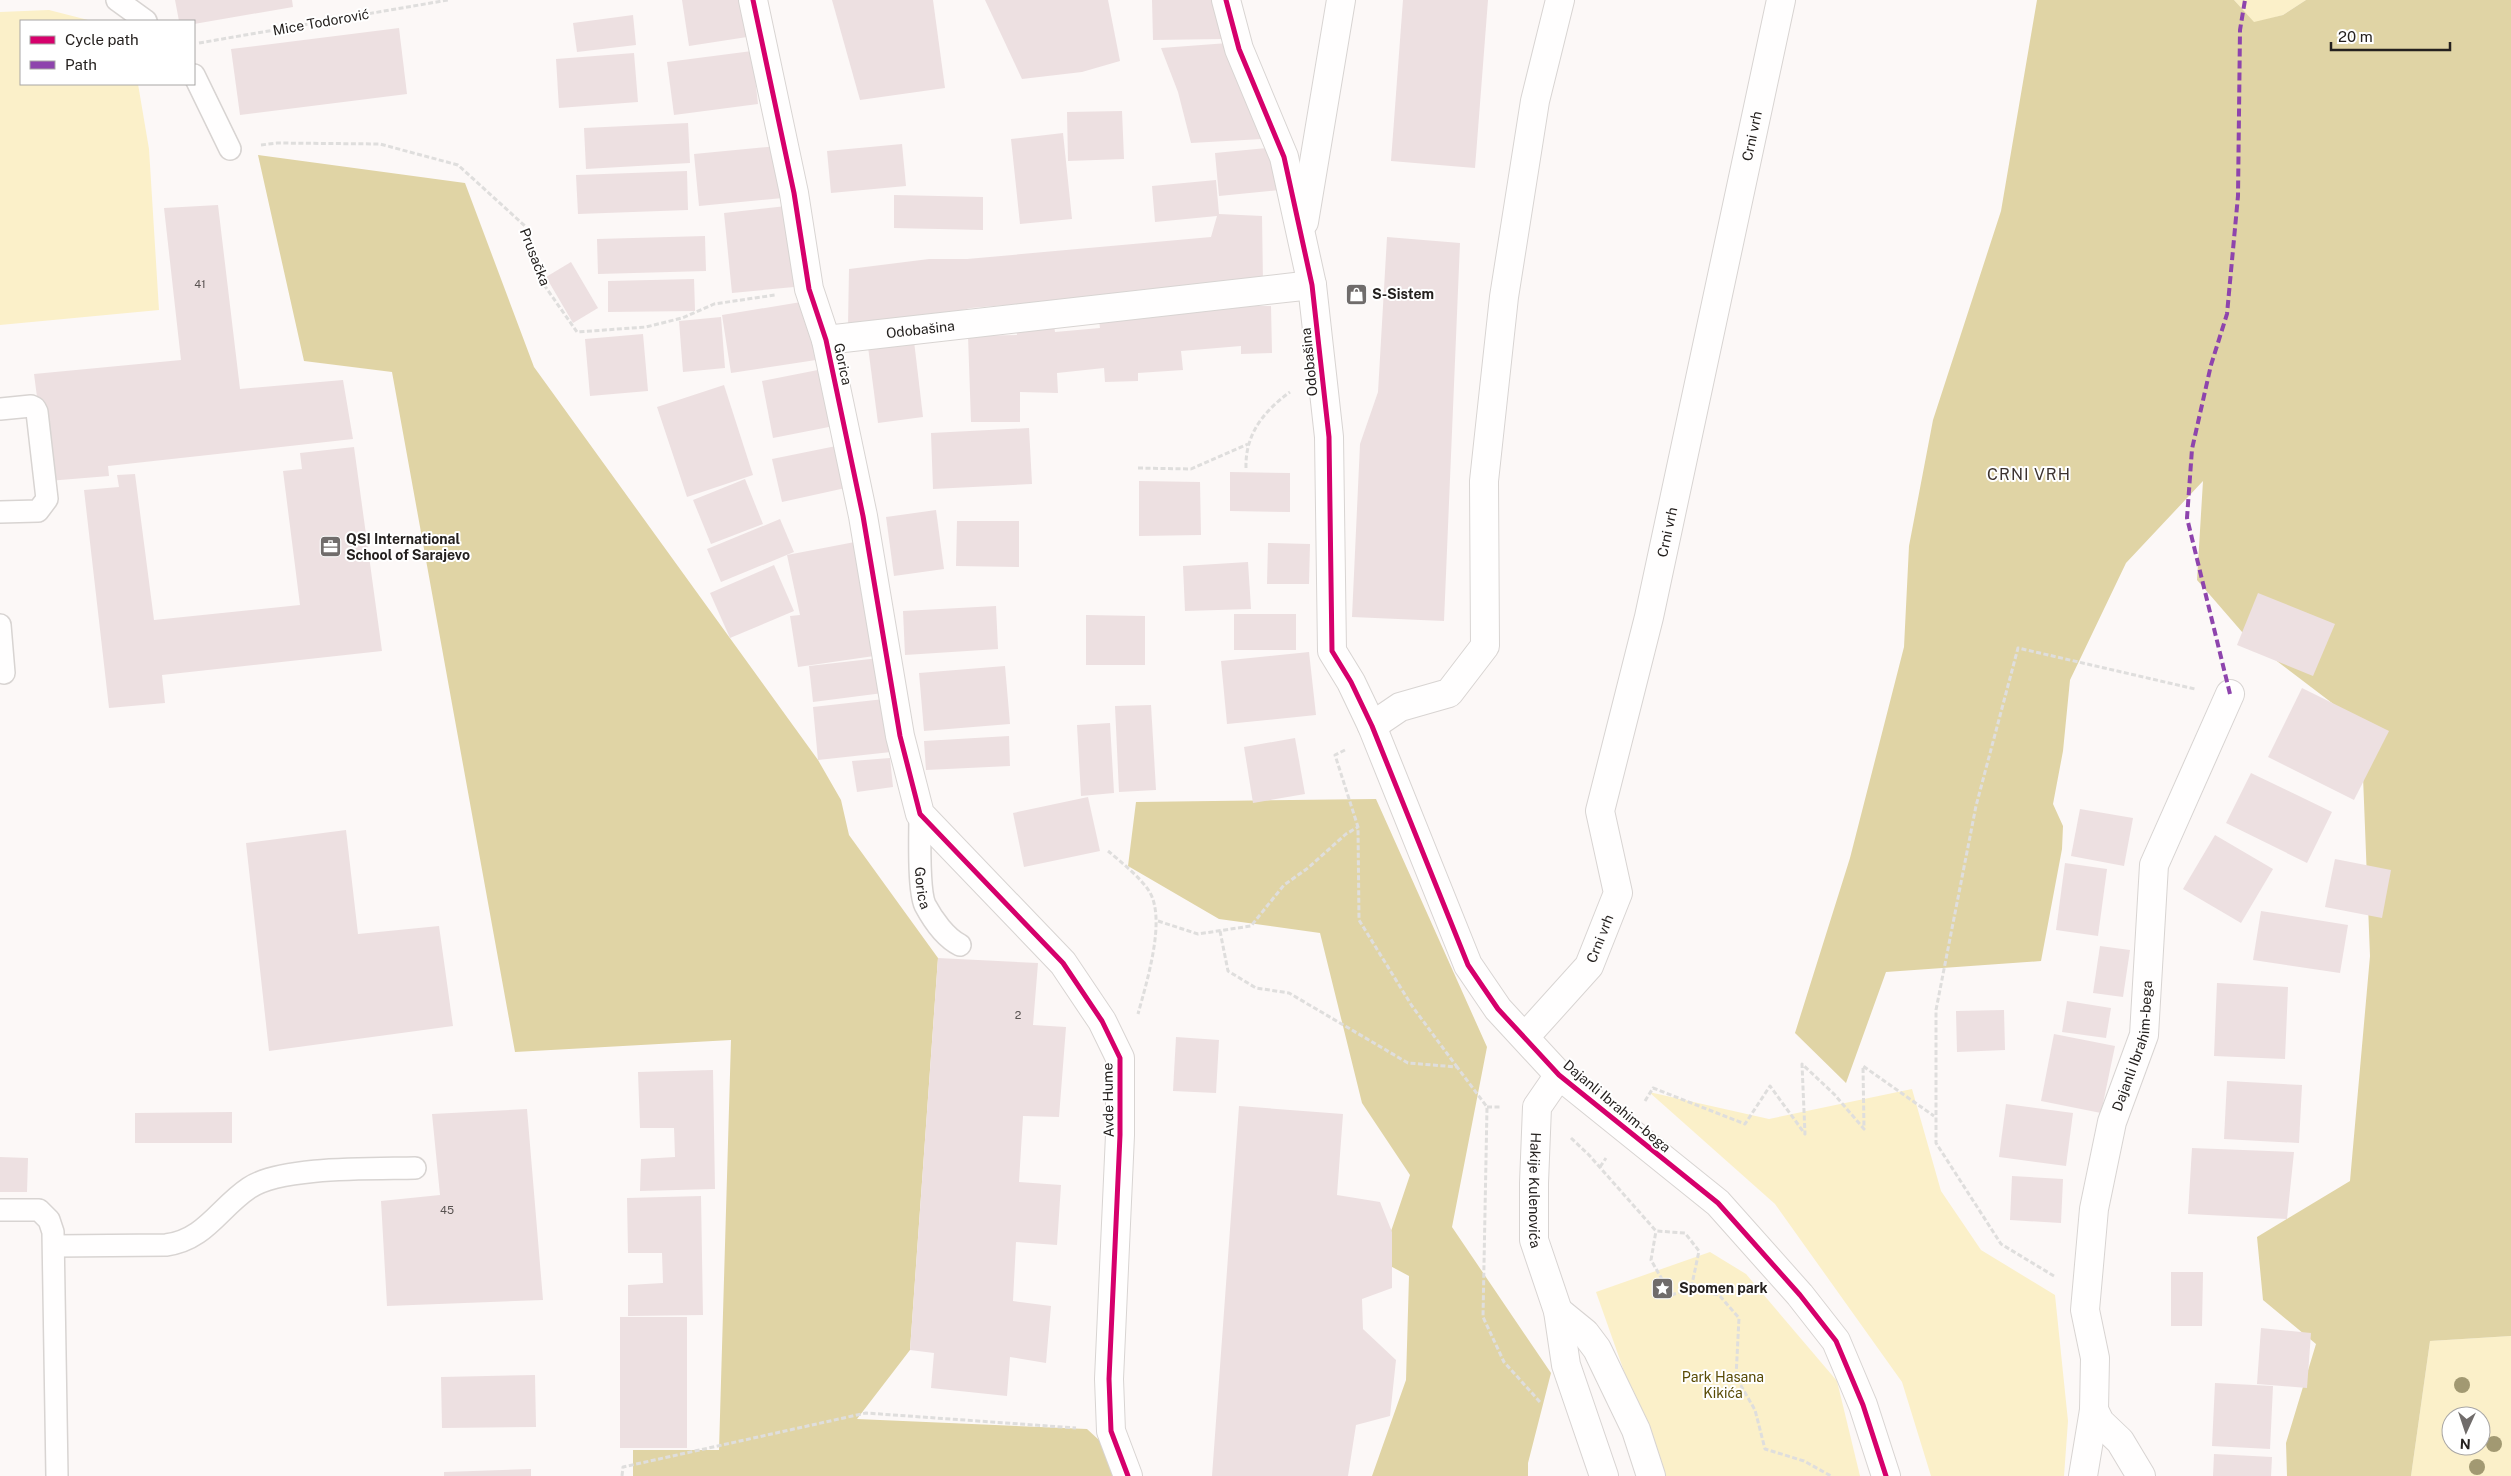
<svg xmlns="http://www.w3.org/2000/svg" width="2511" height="1476" viewBox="0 0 2511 1476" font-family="'Public Sans',sans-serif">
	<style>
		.green { fill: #fbf0c9; fill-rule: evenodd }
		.forest { fill: #e0d4a5 }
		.building { fill: #ede0e1 }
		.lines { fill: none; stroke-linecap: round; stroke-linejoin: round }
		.lane-casing { stroke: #d8d4d2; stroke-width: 24 }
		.street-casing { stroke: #d8d4d2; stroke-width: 30 }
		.path { stroke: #dfdedd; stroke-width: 3; stroke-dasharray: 5 2.5; stroke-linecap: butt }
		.lane { stroke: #fffefe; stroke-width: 21 }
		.street { stroke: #fffefe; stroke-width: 28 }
		.quiet { stroke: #8e44ad; stroke-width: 4; stroke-dasharray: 8 4; stroke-linecap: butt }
		.cycleway-casing { stroke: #fff; stroke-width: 8 }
		.cycleway { stroke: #d6006c; stroke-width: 5 }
		.tree { fill: #a29972 }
		.labels { text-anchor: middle; stroke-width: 4; stroke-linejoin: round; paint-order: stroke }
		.number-label { font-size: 11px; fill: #585250 }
		.street-label { font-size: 14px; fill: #25211f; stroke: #fff }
		.poi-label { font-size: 14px; font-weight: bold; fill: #25211f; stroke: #fff; text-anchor: start }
		.park-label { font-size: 14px; fill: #594b05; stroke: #fff }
		.quarter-label { font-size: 16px; letter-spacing: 1px; fill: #3d3330; stroke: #fff }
	</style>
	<rect width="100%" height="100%" fill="#fcf8f7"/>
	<g class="green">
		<polygon points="2234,0 2306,0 2283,15 2254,23"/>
		<polygon points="49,10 92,21 21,21 21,84 138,84 149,149 159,310 0,325 0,12"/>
		<polygon points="1912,1089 1941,1191 1981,1250 2055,1295 2068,1421 2064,1476 1931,1476 1902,1382 1775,1204 1649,1092 1769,1119"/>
		<polygon points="1710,1252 1746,1274 1837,1381 1860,1476 1661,1476 1596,1292"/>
		<path d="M 2511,1336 L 2511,1476 L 2411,1476 L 2430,1341 ZM 2451,1416 L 2481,1416 L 2481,1446 L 2451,1446 Z"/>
	</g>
	<g class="forest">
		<polygon points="2037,0 2234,0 2254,22 2283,15 2306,0 2511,0 2511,1336 2430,1341 2411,1476 2287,1476 2286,1443 2316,1344 2263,1300 2257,1237 2350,1181 2370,956 2361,725 2249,640 2197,580 2203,481 2126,563 2070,680 2063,751 2053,804 2063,826 2062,849 2041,961 1886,972 1846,1083 1795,1033 1850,858 1904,647 1909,546 1933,420 2001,211"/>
		<polygon points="258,155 465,183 534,367 818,760 841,800 849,835 938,958 910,1350 857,1419 1087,1429 1138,1476 633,1476 633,1450 719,1450 731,1040 515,1052 392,372 304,361"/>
		<polygon points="1376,799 1487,1047 1452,1227 1551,1373 1528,1463 1528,1476 1372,1476 1406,1380 1409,1276 1381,1261 1410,1175 1362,1103 1320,933 1219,919 1128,866 1136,802"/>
	</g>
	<g class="building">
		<polygon points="175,0 292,0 293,7 194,24 194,21 179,21"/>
		<polygon points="682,0 741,0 747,37 689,46"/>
		<polygon points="832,0 933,0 945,88 860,100"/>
		<polygon points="985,0 1108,0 1120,61 1082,72 1022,79"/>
		<polygon points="1152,0 1221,0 1222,39 1153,40"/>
		<polygon points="1403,0 1488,0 1475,168 1391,161"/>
		<polygon points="633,15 636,45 577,52 573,23"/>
		<polygon points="399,28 407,94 240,115 231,49"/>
		<polygon points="1228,43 1262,139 1191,143 1178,92 1161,48"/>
		<polygon points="752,51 758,104 674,115 667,62"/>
		<polygon points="634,53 638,102 559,108 556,59"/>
		<polygon points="1122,111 1124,159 1068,161 1067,112"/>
		<polygon points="688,123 690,163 586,169 584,128"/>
		<polygon points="1063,133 1072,219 1020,224 1011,139"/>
		<polygon points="902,144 906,186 831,193 827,151"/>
		<polygon points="778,146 783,198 699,206 694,154"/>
		<polygon points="1276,147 1280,190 1219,196 1215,153"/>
		<polygon points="687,171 688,210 578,214 576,175"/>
		<polygon points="1216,180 1219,214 1262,216 1263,283 971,308 936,316 848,325 849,269 929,259 967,259 1211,237 1217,216 1155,222 1152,186"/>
		<polygon points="894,195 983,197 983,230 894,228"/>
		<polygon points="218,205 240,389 343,380 353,439 108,466 109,476 48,481 34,374 181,360 164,208"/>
		<polygon points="786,206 794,287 732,293 724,213"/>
		<polygon points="705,236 706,271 598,274 597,239"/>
		<polygon points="1387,237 1460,243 1444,621 1352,617 1360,444 1378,392"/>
		<polygon points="571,262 598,308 573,323 546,277"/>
		<polygon points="694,279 695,311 608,312 608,281"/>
		<polygon points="807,301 816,360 731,373 722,315"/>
		<polygon points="1240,306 1271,306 1272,353 1241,354 1241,346 1181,351 1183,370 1138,373 1138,381 1105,382 1104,368 1057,373 1058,393 1020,392 1020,422 971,422 968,336 1017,335 1016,327 1054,325 1055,332 1100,328 1099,320"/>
		<polygon points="721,317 725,368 683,372 679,321"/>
		<polygon points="643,334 648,391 590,396 585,339"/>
		<polygon points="914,341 923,417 878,423 868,347"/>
		<polygon points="828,368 839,425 773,438 762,381"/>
		<polygon points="724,385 753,475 687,497 657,407"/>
		<polygon points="1029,428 1032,484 933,489 931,433"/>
		<polygon points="841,445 850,487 782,502 772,459"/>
		<polygon points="354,447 382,651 162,675 165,703 109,708 84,490 119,487 117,475 135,474 154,620 300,605 283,471 302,469 300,453"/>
		<polygon points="1230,472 1290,473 1290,512 1230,511"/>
		<polygon points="745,479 763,524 711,544 693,500"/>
		<polygon points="1139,481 1200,482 1201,535 1139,536"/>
		<polygon points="936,510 944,569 894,576 886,517"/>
		<polygon points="780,519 794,552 721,582 707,549"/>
		<polygon points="957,521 1019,521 1019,567 956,566"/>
		<polygon points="860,541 881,655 798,667 790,616 800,615 787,555"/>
		<polygon points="1268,543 1310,544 1309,584 1267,584"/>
		<polygon points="1248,562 1251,609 1185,611 1183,566"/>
		<polygon points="774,565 794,611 730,638 710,593"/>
		<polygon points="2258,593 2335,624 2313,676 2237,645"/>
		<polygon points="996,606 998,649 905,655 903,611"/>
		<rect x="1234" y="614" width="62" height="36"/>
		<polygon points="1086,615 1145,616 1145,665 1086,665"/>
		<polygon points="1309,652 1316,715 1227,724 1221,661"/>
		<polygon points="879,658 883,693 813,702 809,666"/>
		<polygon points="1005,666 1010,724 924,731 919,673"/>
		<polygon points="2302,688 2389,731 2354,800 2268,757"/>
		<polygon points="884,699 891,752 818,760 813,707"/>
		<polygon points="1151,705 1156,790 1119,792 1115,706"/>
		<polygon points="1110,723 1114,793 1081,796 1077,725"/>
		<polygon points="1009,736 1010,766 926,770 924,741"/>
		<polygon points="1295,738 1305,794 1253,803 1244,747"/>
		<polygon points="890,758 893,787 857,792 852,761"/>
		<polygon points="2251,773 2332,812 2307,863 2226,823"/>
		<polygon points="1088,797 1100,851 1024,867 1013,813"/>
		<polygon points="2080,809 2133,818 2124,866 2071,856"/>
		<polygon points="346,830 358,934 439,926 453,1026 269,1051 246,843"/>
		<polygon points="2215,835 2273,869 2241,923 2183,889"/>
		<polygon points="2335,859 2391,870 2382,918 2325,907"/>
		<polygon points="2065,863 2107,869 2098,936 2056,930"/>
		<polygon points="2261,911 2348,925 2340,973 2253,960"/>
		<polygon points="2100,946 2130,950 2123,997 2093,993"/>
		<polygon points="938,958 1038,963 1033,1025 1066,1027 1059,1117 1023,1116 1019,1182 1061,1185 1057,1245 1016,1242 1013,1301 1051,1306 1046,1363 1010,1357 1007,1396 931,1388 934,1353 910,1350"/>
		<polygon points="2217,983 2288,987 2285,1059 2214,1056"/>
		<polygon points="2067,1001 2111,1008 2106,1038 2062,1032"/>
		<polygon points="2004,1010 2005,1050 1957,1052 1956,1011"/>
		<polygon points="2054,1034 2115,1046 2101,1113 2041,1101"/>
		<polygon points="1176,1037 1219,1040 1216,1093 1173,1091"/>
		<polygon points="713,1070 715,1189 640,1191 641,1159 675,1157 674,1128 640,1128 638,1072"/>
		<polygon points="2227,1081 2302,1085 2299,1143 2224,1139"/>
		<polygon points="2006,1104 2073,1113 2066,1166 1999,1157"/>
		<polygon points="1239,1106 1343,1114 1337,1195 1380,1202 1392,1232 1392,1288 1362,1299 1363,1329 1396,1360 1390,1416 1356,1425 1348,1476 1212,1476"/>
		<polygon points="527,1109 543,1300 387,1306 381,1201 440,1195 432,1114"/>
		<polygon points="232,1112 232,1143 135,1143 135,1113"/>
		<polygon points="2192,1148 2294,1152 2287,1219 2188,1214"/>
		<polygon points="0,1157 28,1158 27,1192 0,1192"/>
		<polygon points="2012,1176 2063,1179 2061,1223 2010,1220"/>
		<polygon points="701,1196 703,1315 628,1316 628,1285 663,1283 662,1253 628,1253 627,1198"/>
		<polygon points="2171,1272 2203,1272 2202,1326 2171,1326"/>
		<rect x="620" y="1317" width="67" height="131"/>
		<polygon points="2261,1328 2311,1333 2307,1388 2257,1384"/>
		<polygon points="535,1375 536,1427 442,1428 441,1377"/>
		<polygon points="2215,1383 2273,1386 2270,1449 2212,1446"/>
		<polygon points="2214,1454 2272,1457 2271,1476 2213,1476"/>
		<polygon points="531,1469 531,1476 444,1476 444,1472"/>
	</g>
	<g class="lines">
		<defs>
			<g id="lane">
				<polyline points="117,0 146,21"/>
				<polyline points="194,75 230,149"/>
				<polyline points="0,409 31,406 35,408 37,412 47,499 38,511 0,512"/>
				<polyline points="0,625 4,673"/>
				<path id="s1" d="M 920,814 C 920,833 918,889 925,905 C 933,920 946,938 960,945"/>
				<polyline points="0,1210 39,1210 49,1220 53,1232 57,1476"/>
				<path d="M 55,1246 L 166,1245 C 205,1240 219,1208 249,1188 C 281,1166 375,1169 415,1168"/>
			</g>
			<g id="street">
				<polyline points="753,0 794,193 809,289 826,340 863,516 900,736 920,814 1063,963 1102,1021 1120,1058 1120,1135 1109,1379 1111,1431 1128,1476"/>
				<polyline points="1226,0 1239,49 1284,157 1312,285 1329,437 1332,651 1351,682 1372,726 1468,965 1498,1009 1559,1075 1718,1203 1800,1295 1836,1341 1863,1405 1886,1476"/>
				<polyline points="1304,222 1341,0"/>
				<path id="s2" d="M 826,340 L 1312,285"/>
				<polyline points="1372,726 1400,707 1449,693 1485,646 1484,481 1504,297 1535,101 1560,0"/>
				<path id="s3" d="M 1525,1037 L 1589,966 L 1618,893 L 1600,811 L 1649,617 L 1781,0"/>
				<path id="s4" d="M 1559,1075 L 1537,1107 L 1534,1183 L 1534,1240 L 1558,1311 L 1566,1365 L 1604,1476"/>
				<polyline points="1558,1311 1585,1333 1597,1349 1636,1430 1651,1476"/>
				<polyline points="2094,1410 2100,1422 2120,1441 2141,1476"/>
				<path id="s5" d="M 2083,1476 L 2094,1410 L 2095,1358 L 2085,1310 L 2094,1209 L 2112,1122 L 2144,1035 L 2154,865 L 2230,694"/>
			</g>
		</defs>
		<use href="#lane" class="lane-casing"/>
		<use href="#street" class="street-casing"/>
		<g class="path">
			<polyline points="199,43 448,0"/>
			<polyline points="261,145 277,143 380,144 458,165 525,226 542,282 577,332 646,327 682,318 714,304 775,295"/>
			<polyline points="1138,468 1191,469 1248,444"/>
			<path d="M 1246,468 C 1245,434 1264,411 1290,392"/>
			<polyline points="1345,750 1335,755 1358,827 1359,920 1412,1006 1457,1067"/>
			<path d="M 1108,851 C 1120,861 1141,878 1149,891 C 1167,919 1146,984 1138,1014"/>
			<polyline points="1158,921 1198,934 1251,926 1284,885 1308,868 1346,834 1358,827"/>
			<polyline points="1220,931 1228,971 1256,988 1289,993 1408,1063 1457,1067 1487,1107 1483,1317 1504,1362 1540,1402"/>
			<polyline points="1645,1101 1653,1088 1745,1124 1770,1086 1805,1134 1802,1064 1834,1094 1864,1129 1863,1066 1934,1116"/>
			<polyline points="1487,1107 1502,1107"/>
			<polyline points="1571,1138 1589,1155 1656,1231 1685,1233 1699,1251 1691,1289 1671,1295 1651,1260 1656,1231"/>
			<polyline points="1600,1167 1606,1158"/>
			<polyline points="2054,1276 2001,1244 1936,1143 1936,1010 1976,806 2018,648 2195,689"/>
			<polyline points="1691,1289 1719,1295 1739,1318 1736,1377 1755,1410 1765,1449 1804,1461 1831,1476"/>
			<polyline points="622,1476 623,1467 866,1413 1076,1428"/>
		</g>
		<use href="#lane" class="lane"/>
		<use href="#street" class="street"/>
		<polyline class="quiet" points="2230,694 2187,518 2192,449 2211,365 2227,314 2238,196 2240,30 2245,0"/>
		<defs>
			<g id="cycleway">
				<polyline points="753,0 794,193 809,289 826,340 863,516 900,736 920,814 1063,963 1102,1021 1120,1058 1120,1135 1109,1379 1111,1431 1128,1476"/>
				<polyline points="1226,0 1239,49 1284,157 1312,285 1329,437 1332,651 1351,682 1372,726 1468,965 1498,1009 1559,1075 1718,1203 1800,1295 1836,1341 1863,1405 1886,1476"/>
			</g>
		</defs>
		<use href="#cycleway" class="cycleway-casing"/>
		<use href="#cycleway" class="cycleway"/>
	</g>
	<g class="tree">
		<circle cx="2462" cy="1385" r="8"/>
		<circle cx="2494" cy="1444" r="8"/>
		<circle cx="2477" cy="1467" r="8"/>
	</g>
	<defs>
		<symbol id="shop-square" viewBox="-11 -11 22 22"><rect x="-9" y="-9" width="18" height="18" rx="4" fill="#706c6b" stroke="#fff"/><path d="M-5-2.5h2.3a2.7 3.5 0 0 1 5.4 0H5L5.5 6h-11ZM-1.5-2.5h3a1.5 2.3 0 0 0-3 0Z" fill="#fff"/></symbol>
		<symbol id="office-square" viewBox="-11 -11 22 22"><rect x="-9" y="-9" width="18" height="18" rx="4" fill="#706c6b" stroke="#fff"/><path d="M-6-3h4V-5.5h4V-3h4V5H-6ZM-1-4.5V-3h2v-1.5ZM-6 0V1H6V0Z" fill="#fff"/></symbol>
		<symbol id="sight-square" viewBox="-11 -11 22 22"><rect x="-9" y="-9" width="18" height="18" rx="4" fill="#706c6b" stroke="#fff"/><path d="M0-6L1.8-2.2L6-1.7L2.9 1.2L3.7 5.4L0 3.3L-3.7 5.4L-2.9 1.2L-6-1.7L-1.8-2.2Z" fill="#fff"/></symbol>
	</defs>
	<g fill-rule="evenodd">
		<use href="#shop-square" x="1344" y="282" width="25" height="25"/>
		<use href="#office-square" x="318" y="534" width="25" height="25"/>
		<use href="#sight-square" x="1650" y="1276" width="25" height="25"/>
	</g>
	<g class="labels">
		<g class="number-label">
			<text x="200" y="288">41</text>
			<text x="1018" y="1019">2</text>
			<text x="447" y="1214">45</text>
		</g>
		<g class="street-label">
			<text transform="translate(321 22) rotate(-10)" y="5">Mice Todorović</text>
			<text dy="5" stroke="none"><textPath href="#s3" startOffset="950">Crni vrh</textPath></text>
			<text transform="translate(535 257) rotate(69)" y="5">Prusačka</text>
			<text dy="5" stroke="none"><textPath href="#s2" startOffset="95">Odobašina</textPath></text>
			<text transform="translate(1309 362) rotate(-96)" y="5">Odobašina</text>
			<text transform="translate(843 364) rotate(78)" y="5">Gorica</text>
			<text dy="5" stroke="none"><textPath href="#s3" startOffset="545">Crni vrh</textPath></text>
			<text dy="5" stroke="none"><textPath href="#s1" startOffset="74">Gorica</textPath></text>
			<text dy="5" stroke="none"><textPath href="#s3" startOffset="125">Crni vrh</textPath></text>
			<text dy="5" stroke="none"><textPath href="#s5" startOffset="438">Dajanli Ibrahim-bega</textPath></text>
			<text transform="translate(1108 1100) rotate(-91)" y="5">Avde Hume</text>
			<text transform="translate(1617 1106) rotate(40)" y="5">Dajanli Ibrahim-bega</text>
			<text dy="5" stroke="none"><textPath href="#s4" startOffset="122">Hakije Kulenovića</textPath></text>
		</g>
		<g class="poi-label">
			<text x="1372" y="299">S-Sistem</text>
			<text x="346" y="544">QSI International<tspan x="346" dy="16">School of Sarajevo</tspan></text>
			<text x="1679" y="1293">Spomen park</text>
		</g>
		<g class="park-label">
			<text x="1723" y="1382">Park Hasana<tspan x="1723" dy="16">Kikića</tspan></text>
		</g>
		<g class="quarter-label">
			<text x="2029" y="480">CRNI VRH</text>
		</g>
	</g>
	<rect x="20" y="20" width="175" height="65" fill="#ffffff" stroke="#a8a6a5"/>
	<rect x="30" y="36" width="25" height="8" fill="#d6006c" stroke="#a8a6a5"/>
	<text x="65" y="45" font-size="15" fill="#25211f">Cycle path</text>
	<rect x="30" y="61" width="25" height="8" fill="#8e44ad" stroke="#a8a6a5"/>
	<text x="65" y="70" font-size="15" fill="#25211f">Path</text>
	<g transform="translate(2466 1431) rotate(183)"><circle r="24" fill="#ffffff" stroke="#a8a6a5"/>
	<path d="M0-4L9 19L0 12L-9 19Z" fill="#706c6b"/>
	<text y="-8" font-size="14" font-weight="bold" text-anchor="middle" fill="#25211f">N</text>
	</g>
	<path d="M2331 42v8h119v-8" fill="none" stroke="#25211f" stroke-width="2.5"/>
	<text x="2338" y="42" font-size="15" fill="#25211f" stroke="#ffffff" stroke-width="4" paint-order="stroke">20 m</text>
</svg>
